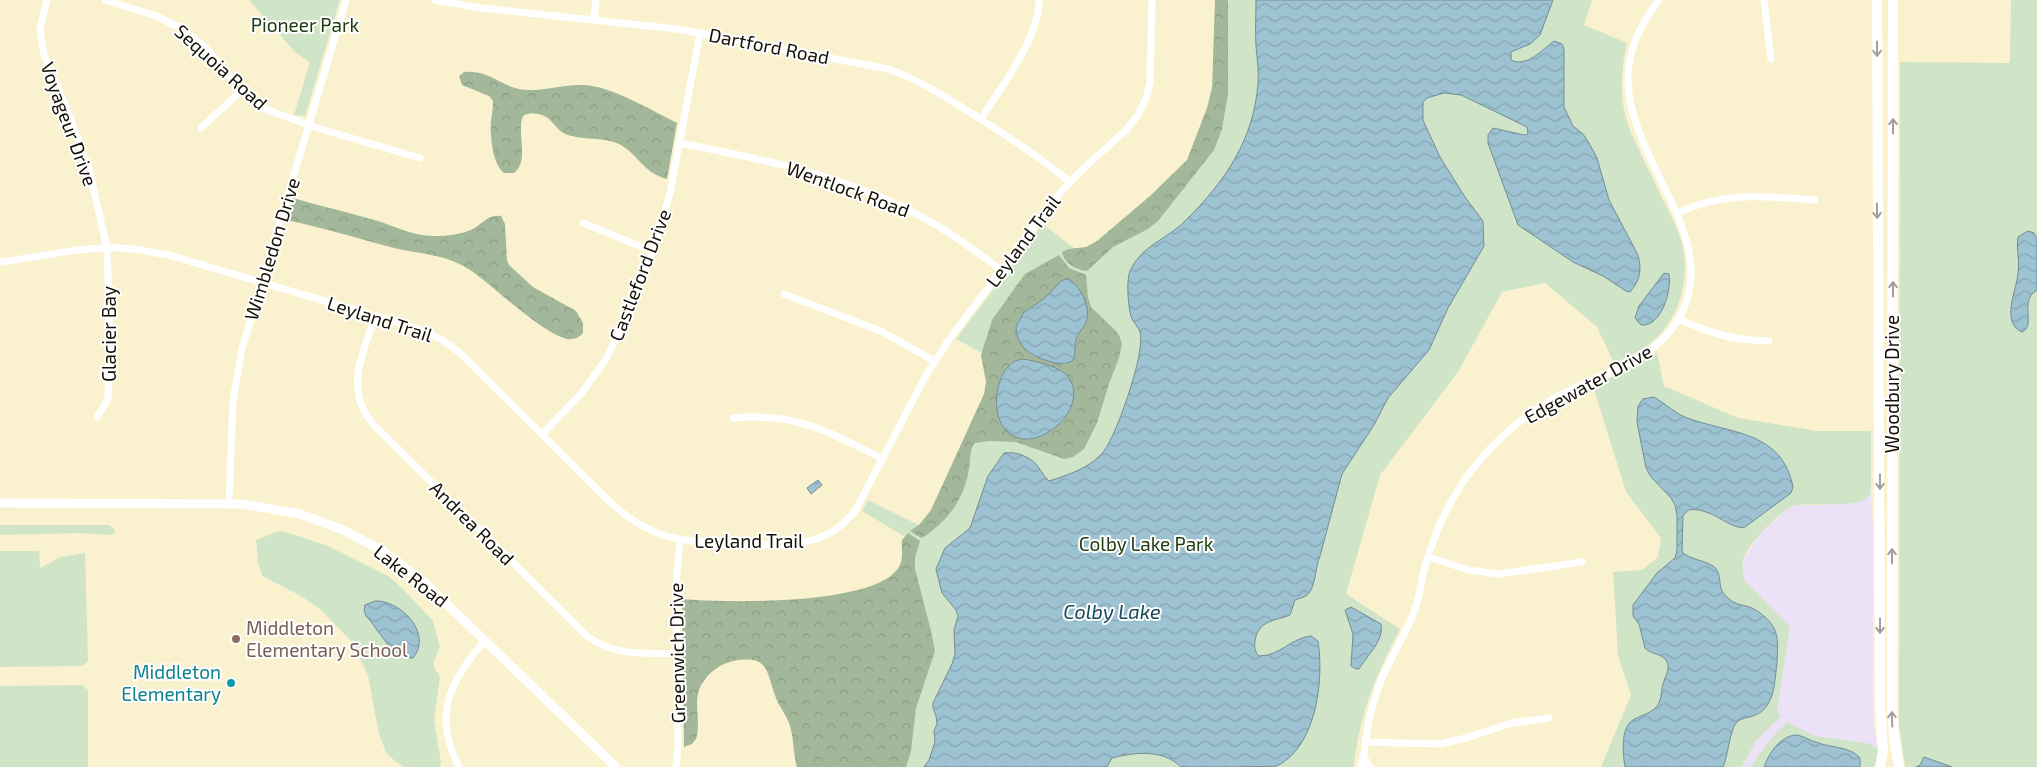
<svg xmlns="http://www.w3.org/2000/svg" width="2037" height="767" viewBox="0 0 2037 767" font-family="'Exo 2',sans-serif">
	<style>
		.commercial { fill: #ece2f8 }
		.green { fill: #d0e4c7 }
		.forest { fill: url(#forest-crowns); fill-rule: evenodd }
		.water { fill: url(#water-waves); stroke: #748d94 }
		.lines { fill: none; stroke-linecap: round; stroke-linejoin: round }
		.minor { stroke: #fff; stroke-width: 7 }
		.tertiary { stroke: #fff; stroke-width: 9 }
		.secondary { stroke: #fff; stroke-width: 10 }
		.oneway { stroke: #a19f9b }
		.education-dot { fill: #8d6e63; stroke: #fefefe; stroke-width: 2 }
		.culture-dot { fill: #0f9aa8; stroke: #fefefe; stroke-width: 2 }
		.labels { text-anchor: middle; stroke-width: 4; stroke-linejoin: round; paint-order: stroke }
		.park-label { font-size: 19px; fill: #203c11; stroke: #fefefe }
		.street-label { font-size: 19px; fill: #131005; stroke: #fefefe }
		.education-label { font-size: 19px; fill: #785e54; stroke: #fefefe; text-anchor: start }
		.culture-label { font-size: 19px; fill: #0d838f; stroke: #fefefe; text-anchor: end }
		.water-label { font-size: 20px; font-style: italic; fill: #154859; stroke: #fefefe }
	</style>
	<defs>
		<pattern id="forest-crowns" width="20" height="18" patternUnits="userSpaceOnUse" patternTransform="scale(1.25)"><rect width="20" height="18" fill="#a3b79a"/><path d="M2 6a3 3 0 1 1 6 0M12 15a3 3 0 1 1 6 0" fill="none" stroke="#8b9c83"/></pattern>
		<pattern id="water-waves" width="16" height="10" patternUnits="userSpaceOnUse" patternTransform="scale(1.25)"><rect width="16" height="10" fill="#9dc2d2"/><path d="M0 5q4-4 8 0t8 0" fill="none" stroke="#86a6b3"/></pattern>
	</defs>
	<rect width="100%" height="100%" fill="#faf2ce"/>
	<polygon class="commercial" points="1871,489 1873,528 1873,697 1874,728 1878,748 1817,739 1766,744 1751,767 1742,767 1756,741 1781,716 1777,712 1790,627 1744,580 1743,560 1762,531 1783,513 1796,505 1826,505 1870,493"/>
	<g class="green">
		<polygon points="249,0 340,0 305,116 294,115 310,62 296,53"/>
		<path d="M 1217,0 L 1592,0 L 1584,25 L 1627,43 C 1620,74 1619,103 1631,133 C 1642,156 1653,179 1664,202 C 1671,215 1678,229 1682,243 C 1691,280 1679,322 1648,345 C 1637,353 1626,358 1614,363 L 1597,327 L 1545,283 L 1502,292 L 1458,372 L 1380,475 L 1346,594 L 1400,629 C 1376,675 1359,715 1354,767 L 867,767 L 915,543 L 862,511 L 868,500 L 923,527 L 1003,364 L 956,339 L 1043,224 L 1083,255 L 1188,165 L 1216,84 Z"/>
		<polygon points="2011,0 2037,0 2037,767 1905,767 1899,726 1900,62 2010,63"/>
		<path d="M 1657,353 L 1664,386 L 1738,418 L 1818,431 L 1871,431 L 1871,489 C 1870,493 1869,497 1866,499 C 1855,507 1812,503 1798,505 C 1783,506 1745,547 1743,561 C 1742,567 1744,574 1744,580 L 1790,627 L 1777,711 L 1781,716 L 1756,741 L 1742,767 L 1601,767 L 1631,695 L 1618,656 L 1613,572 L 1642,570 L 1658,557 L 1661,538 L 1626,492 L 1593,386 L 1640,364 Z"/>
		<polygon points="0,525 109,525 114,529 115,532 110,535 78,533 0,535"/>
		<polygon points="279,531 286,532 328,546 388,576 401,587 433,621 440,647 434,661 434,667 440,677 434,720 441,762 440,767 404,767 395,761 386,752 379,734 368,675 351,641 320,609 301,596 262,576 258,562 256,540"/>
		<polygon points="0,551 39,551 40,568 61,557 85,553 88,661 82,666 0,667"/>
		<polygon points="82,685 88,690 88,767 0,767 0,686"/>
		<polygon points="1787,722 1815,736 1872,744 1873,747 1878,748 1877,762 1874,767 1751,767 1766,744"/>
	</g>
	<g class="forest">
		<path d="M 1215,0 L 1228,0 L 1228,94 L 1222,129 L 1214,150 L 1158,221 L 1148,229 L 1113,247 L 1087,271 C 1075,270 1064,263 1062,252 L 1069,249 L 1086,247 L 1097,241 L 1150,196 L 1187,160 L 1207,108 L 1212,88 Z"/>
		<path d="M 464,72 C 489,70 499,85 519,89 C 537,93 564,84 584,85 C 611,86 653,111 677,123 L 667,179 C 644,173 639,156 621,145 C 604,136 583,141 565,134 C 555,129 552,118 542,115 C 535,113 529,112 523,116 C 516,133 530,161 514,173 L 504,173 C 492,163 490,136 491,121 C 492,114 493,108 493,101 L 489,96 L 462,85 L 459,76 Z"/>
		<path d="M 293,198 C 320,206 347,212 374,220 C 396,226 413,237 437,236 C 448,236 460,234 471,230 C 482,225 487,214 501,216 L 505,224 L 507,260 L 509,265 L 533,287 L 576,311 L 583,323 L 583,333 C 579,338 573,340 567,339 C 540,332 497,289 473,272 C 447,253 420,255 390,247 C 356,238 321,227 286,220 L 291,205 L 293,205 Z"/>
		<path d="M 1059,255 L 1069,268 L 1086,275 L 1088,297 L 1091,307 L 1115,330 L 1119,335 L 1122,344 L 1119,358 L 1109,384 L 1097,423 L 1084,449 L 1073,457 L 1064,459 L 1016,442 L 989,441 L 975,443 C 969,449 971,461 969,469 C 965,494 953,514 934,529 C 930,533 926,536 921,538 L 910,531 L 919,525 L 931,510 L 984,394 L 986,382 L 981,355 L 992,320 L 1025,274 ZM 1067,278 L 1078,288 L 1088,313 L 1086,322 L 1076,339 L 1073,360 L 1065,364 L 1026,350 L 1018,337 L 1016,327 L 1021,315 L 1048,296 L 1060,282 ZM 1023,359 L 1071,384 C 1079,410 1059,429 1036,438 L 1001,424 C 994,402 995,381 1011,363 Z"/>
		<path d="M 908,533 L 920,541 L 915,557 L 915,569 L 931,631 L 935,651 L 916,708 L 911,751 L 906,767 L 797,767 C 793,753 794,739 790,726 C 787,716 780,708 776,698 C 766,672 770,654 733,661 C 717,665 705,675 699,690 C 694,705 701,723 696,739 L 692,744 L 684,747 L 682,599 C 726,603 864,605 895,572 C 905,562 901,552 902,540 Z"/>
	</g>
	<g class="water">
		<path d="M 1256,0 L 1553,0 L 1540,35 L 1530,44 L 1511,52 L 1511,60 C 1527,68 1543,49 1554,41 L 1562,44 L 1564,49 L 1564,107 L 1573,126 L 1583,134 L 1589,143 L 1597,158 L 1609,200 L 1638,255 C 1642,271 1640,280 1630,292 L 1626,291 L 1603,276 L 1573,262 L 1518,225 L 1488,143 L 1488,135 L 1493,128 L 1524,135 L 1528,134 L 1527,127 L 1461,95 L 1444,93 L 1427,98 L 1423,102 L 1423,120 L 1440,157 L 1465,197 L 1483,221 L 1484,246 L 1448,308 L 1429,350 L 1388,398 L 1374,425 L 1342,474 L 1320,556 C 1315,567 1316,588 1307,595 C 1304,598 1299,598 1295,600 L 1290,615 C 1275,621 1258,620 1255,641 C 1254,647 1255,652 1259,656 C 1280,656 1291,638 1311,636 L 1318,641 C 1324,679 1317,746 1277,766 C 1269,767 1196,767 1181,767 C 1163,749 1135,752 1112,758 L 1107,767 L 924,767 L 929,760 L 935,742 L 934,731 L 937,724 L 936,716 L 933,708 L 933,703 L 952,664 L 955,654 L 954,630 L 958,616 L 956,610 L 942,593 L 936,569 L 945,548 L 970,528 L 988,476 L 1004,453 C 1016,451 1032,457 1039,468 C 1043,473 1044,477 1049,481 C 1068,475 1092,467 1104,451 C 1117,434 1146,351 1140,332 C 1139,328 1135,324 1132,319 C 1128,310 1126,280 1130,271 C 1141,246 1167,239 1185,221 C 1224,183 1254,140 1258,83 C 1259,71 1257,58 1256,46 C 1255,30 1256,15 1256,0 Z"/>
		<path d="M 2028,231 L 2034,233 L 2037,239 L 2037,290 C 2018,301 2037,325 2022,332 C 2000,323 2017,289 2018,273 C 2020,261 2016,249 2018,237 Z"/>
		<path d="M 1664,273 L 1669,274 C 1672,291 1661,327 1641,325 L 1635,318 L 1639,306 Z"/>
		<path d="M 1067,278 C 1080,285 1092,308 1086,322 C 1084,328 1078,333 1076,339 C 1074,345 1076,352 1074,359 C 1064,370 1034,358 1024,348 C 1019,342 1016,334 1016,327 L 1023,313 L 1045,298 L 1060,282 Z"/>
		<path d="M 1023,359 C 1035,361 1052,365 1063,372 C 1082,386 1073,412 1058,425 C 1048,433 1037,440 1024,439 C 983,435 992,361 1023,359 Z"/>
		<path d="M 1654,397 C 1666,404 1677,415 1690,419 C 1734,434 1782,432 1793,487 L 1791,493 L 1745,527 C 1730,531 1712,506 1688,510 L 1683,516 L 1682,552 C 1691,560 1704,560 1713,566 C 1723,573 1717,585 1724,594 C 1731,602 1736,604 1746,606 C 1751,607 1756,610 1760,613 C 1780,627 1778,641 1777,663 C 1775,677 1775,693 1768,704 C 1757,721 1745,714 1736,723 C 1730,730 1728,756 1723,767 L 1625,767 C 1623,755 1620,728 1633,720 C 1641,715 1654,713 1659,703 C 1662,697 1661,688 1664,681 C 1666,675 1670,669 1667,662 C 1663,653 1651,655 1645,648 L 1639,624 L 1633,616 L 1633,605 L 1657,573 L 1675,558 L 1677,550 L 1677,515 L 1675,505 L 1671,498 L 1651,477 L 1646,468 L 1637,422 L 1638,406 L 1643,399 Z"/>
		<polygon points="818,480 822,485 811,494 807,488"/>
		<path d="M 375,601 C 401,600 433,634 413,658 C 392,660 379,629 366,616 L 364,610 L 365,605 Z"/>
		<path d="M 1351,607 L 1381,624 C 1384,641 1368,654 1359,669 L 1356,669 L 1351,666 L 1353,634 L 1345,610 Z"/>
		<path d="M 1794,735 C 1803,735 1808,740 1816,742 C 1830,748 1850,746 1860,758 L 1860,767 L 1764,767 C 1769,753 1779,738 1794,735 Z"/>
		<polygon points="1924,757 1952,767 1916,767 1920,765"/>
	</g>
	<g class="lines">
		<g class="minor">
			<polyline points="47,0 40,28 44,55 66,107 89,169 107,248 110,344 108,399 97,417"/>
			<polyline points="105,0 156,16 183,29 206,48 242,90 265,109 317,128 420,158"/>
			<path d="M 435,0 L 481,8 L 677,29 L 888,69 C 915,78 939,93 963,108 C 1000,131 1036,154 1070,182"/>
			<polyline points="1764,0 1771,59"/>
			<polyline points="594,20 596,0"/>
			<path d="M 981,119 C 1002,85 1038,41 1039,0"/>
			<polyline points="201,128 242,90"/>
			<path d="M 679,143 C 763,159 846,176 922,217 C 950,232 976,251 1001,270"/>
			<path d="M 1677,213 C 1727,191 1762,196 1815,200"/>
			<polyline points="583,223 652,251"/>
			<path d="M 0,262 C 36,258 71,248 107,248 C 129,247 151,252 172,256 L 413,327 L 441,339 L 461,354 L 609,501 C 625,516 642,528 663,535 C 691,545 792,549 819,538 C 834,533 845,523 855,511 L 924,379 L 948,341 L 1058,195 L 1083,169 L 1126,130 L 1138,115 L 1146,99 L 1150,82 L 1152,0"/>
			<polyline points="784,294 883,332 934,361"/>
			<path d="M 375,316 C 363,355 343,390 374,425 L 587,636 C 614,656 644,654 677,653"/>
			<path d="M 1679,319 C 1712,334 1732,340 1769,341"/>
			<path d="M 733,418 C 796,412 829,432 883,459"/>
			<polyline points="542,434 581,394 606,359 622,327 655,245 670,193 700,33"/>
			<polyline points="229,503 233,400 242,349 346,0"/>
			<polyline points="1428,557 1469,570 1499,574 1582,562"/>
			<polyline points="1365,742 1440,744 1466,738 1512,723 1549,718"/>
			<polyline points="1364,757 1370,767"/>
			<path d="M 459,767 C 432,714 450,682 485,640"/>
			<polyline points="676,767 678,747 676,584 680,540"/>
			<path d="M 1361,767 C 1365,754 1365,740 1368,726 C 1370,712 1375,699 1379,686 C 1389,658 1407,634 1416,606 C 1420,594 1421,582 1424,570 C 1435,530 1453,491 1480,460 C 1500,436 1525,416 1551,400 C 1600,372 1665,362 1686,303 C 1698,266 1687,235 1671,201 C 1636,128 1601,74 1659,0"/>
		</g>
		<polyline class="tertiary" points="0,503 243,504 300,514 343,530 383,551 425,583 616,767"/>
		<g class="secondary">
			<polyline points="1877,0 1880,703 1883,752 1880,767"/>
			<polyline points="1893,0 1892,705 1894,736 1899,767"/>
		</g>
	</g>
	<defs><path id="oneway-shaft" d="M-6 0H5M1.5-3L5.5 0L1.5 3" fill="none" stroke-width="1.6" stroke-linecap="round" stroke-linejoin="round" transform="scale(1.25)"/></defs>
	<g class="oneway">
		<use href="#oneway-shaft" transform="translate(1877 49) rotate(90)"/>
		<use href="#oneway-shaft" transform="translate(1893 126) rotate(-90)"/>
		<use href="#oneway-shaft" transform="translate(1877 211) rotate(89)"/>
		<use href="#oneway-shaft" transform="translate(1893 289) rotate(-90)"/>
		<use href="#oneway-shaft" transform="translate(1880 482) rotate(90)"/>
		<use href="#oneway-shaft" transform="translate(1892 556) rotate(-90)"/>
		<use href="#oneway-shaft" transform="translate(1880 626) rotate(90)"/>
		<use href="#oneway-shaft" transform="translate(1892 719) rotate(-92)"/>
	</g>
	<circle class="education-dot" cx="236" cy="639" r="5"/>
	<circle class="culture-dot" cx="231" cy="683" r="5"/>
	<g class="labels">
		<g class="park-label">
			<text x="305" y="32">Pioneer Park</text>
			<text x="1146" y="551">Colby Lake Park</text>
		</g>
		<g class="street-label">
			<text transform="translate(769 46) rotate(11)" y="7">Dartford Road</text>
			<text transform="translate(221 67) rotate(42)" y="7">Sequoia Road</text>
			<text transform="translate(69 124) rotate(70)" y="7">Voyageur Drive</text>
			<text transform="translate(848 189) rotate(20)" y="7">Wentlock Road</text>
			<text transform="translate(1023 241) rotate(-53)" y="7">Leyland Trail</text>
			<text transform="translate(272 249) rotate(-73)" y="7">Wimbledon Drive</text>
			<text transform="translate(640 275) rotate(-69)" y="7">Castleford Drive</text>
			<text transform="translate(380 319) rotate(18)" y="7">Leyland Trail</text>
			<text transform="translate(109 334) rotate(-90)" y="7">Glacier Bay</text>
			<text transform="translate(1588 384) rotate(-29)" y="7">Edgewater Drive</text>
			<text transform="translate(1892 384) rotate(-90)" y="7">Woodbury Drive</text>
			<text transform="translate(472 523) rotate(45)" y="7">Andrea Road</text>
			<text x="749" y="548">Leyland Trail</text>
			<text transform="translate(411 576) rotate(38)" y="7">Lake Road</text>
			<text transform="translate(677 653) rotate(-91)" y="7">Greenwich Drive</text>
		</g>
		<g class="education-label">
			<text x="246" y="635">Middleton<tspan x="246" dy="22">Elementary School</tspan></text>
		</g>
		<g class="culture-label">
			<text x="221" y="679">Middleton<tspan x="221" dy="22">Elementary</tspan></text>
		</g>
		<g class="water-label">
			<text x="1112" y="619">Colby Lake</text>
		</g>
	</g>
</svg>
